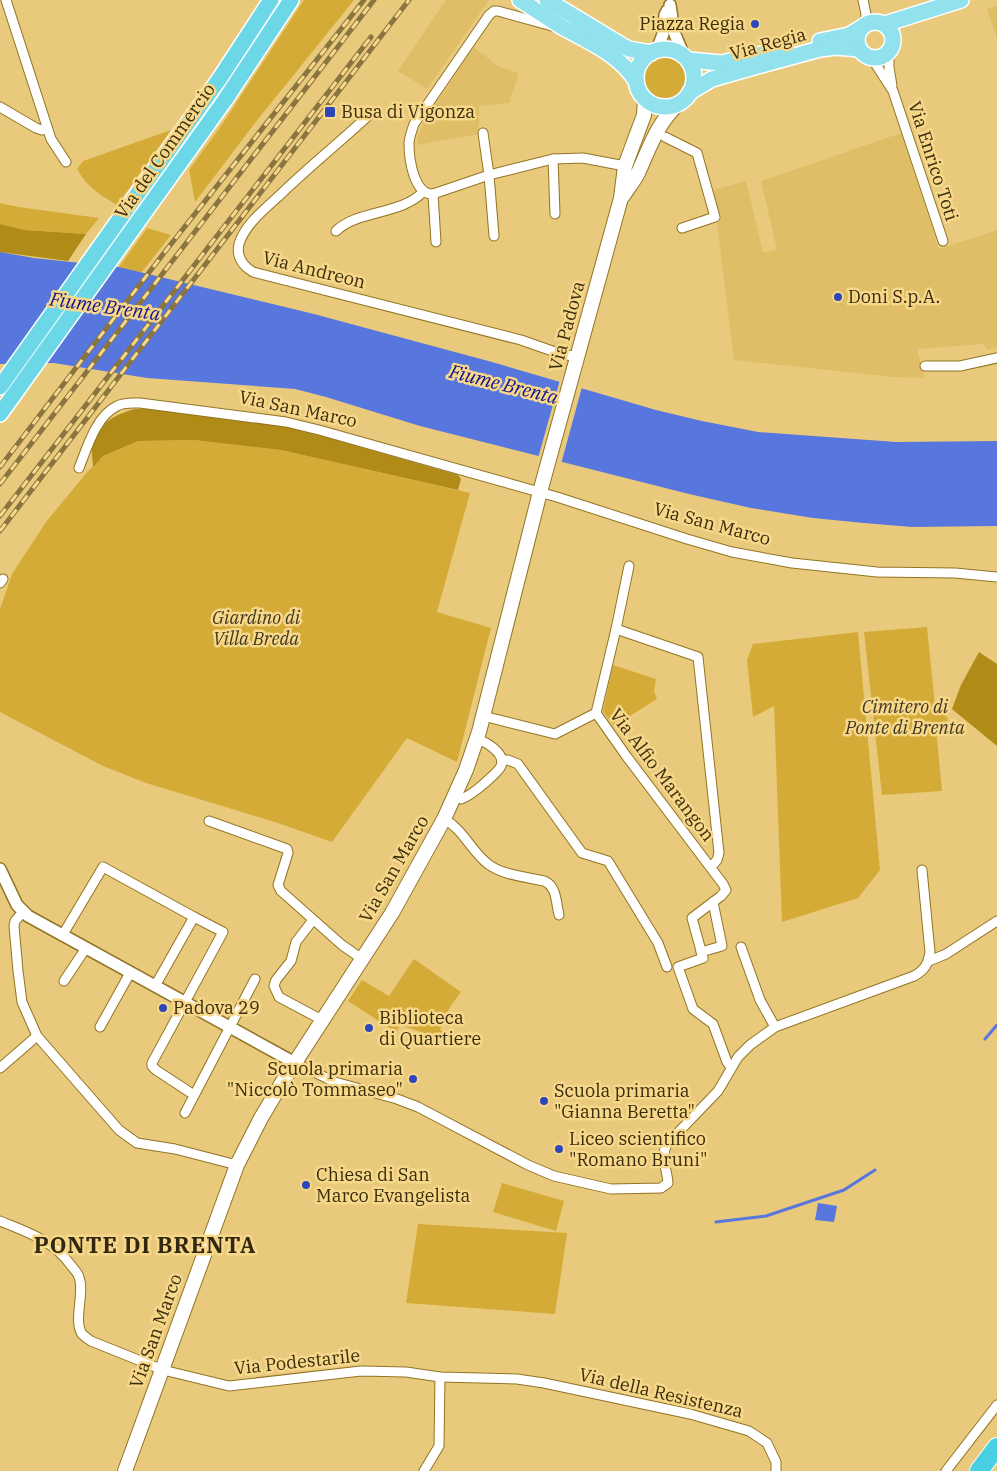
<svg xmlns="http://www.w3.org/2000/svg" width="997" height="1471" viewBox="0 0 997 1471" font-family="'IBM Plex Serif',serif">
	<style>
		.built { fill: #e0bd67 }
		.green { fill: #d5ab37 }
		.forest { fill: #b18b18 }
		.water { fill: #5777de }
		.pier { fill: #e9ca7c }
		.lines { fill: none; stroke-linecap: round; stroke-linejoin: round }
		.stream { stroke: #5777de; stroke-width: 3 }
		.minor-casing { stroke: #927423; stroke-width: 11 }
		.tertiary-casing { stroke: #927423; stroke-width: 14 }
		.secondary-casing { stroke: #927423; stroke-width: 16 }
		.primary-casing { stroke: #fff; stroke-width: 18 }
		.trunk-casing { stroke: #fff; stroke-width: 18 }
		.motorway-casing { stroke: #fff; stroke-width: 20 }
		.minor { stroke: #fff; stroke-width: 9 }
		.tertiary { stroke: #fff; stroke-width: 11 }
		.secondary { stroke: #fff; stroke-width: 14 }
		.primary { stroke: #91e2ed; stroke-width: 15 }
		.trunk { stroke: #6cd8e7; stroke-width: 15 }
		.motorway { stroke: #48cfe1; stroke-width: 18 }
		.rail-casing { stroke: #8a743f; stroke-width: 5 }
		.rail { stroke: #f7d789; stroke-width: 3; stroke-dasharray: 9; stroke-linecap: butt }
		.poi-dot { fill: #2d47b8; stroke: #f7d789; stroke-width: 2 }
		.labels { text-anchor: middle; stroke-width: 5; stroke-linejoin: round; paint-order: stroke }
		.poi-label { font-size: 18px; fill: #3a2d0c; stroke: #f7d789; text-anchor: start }
		.street-label { font-size: 18px; fill: #3a2d0c; stroke: #f7d789 }
		.park-label { font-size: 18px; font-style: italic; fill: #403721; stroke: #f7d789 }
		.water-label { font-size: 19px; font-style: italic; fill: #11128f; stroke: #f7d789 }
		.district-label { font-size: 22px; font-weight: bold; letter-spacing: 1px; fill: #322810; stroke: #f7d789 }
	</style>
	<rect width="100%" height="100%" fill="#e9ca7c"/>
	<g class="built">
		<polygon points="446,0 489,0 427,89 398,71"/>
		<polygon points="997,6 997,38 987,9"/>
		<polygon points="474,47 499,67 519,73 509,103 479,106 479,134 417,145 418,136 424,121"/>
		<polygon points="901,133 939,249 997,230 997,348 987,350 984,344 917,349 925,378 894,377 734,360 713,190 746,181 763,253 777,250 761,181"/>
	</g>
	<g class="green">
		<polygon points="304,0 354,0 255,123 195,202 189,170 221,126"/>
		<circle cx="665" cy="76" r="24"/>
		<path d="M 171,130 L 117,205 C 100,195 87,187 77,169 L 83,161 Z"/>
		<polygon points="0,203 19,207 99,218 86,234 25,230 0,224"/>
		<polygon points="147,228 171,235 141,273 119,267"/>
		<polygon points="194,440 281,450 470,493 437,612 491,628 457,762 407,738 332,842 275,822 146,783 103,766 0,712 0,609 12,574 46,522 88,471 103,456 138,441"/>
		<polygon points="927,627 935,706 947,717 948,725 937,726 936,729 942,791 882,795 864,632"/>
		<polygon points="858,632 880,870 858,898 782,922 774,706 753,717 747,660 753,644"/>
		<polygon points="613,665 656,679 654,691 657,699 614,726 603,711"/>
		<polygon points="414,959 461,992 450,1007 440,1030 448,1034 445,1040 400,1025 396,1032 348,1001 362,980 389,996"/>
		<polygon points="502,1183 564,1201 556,1231 493,1212"/>
		<polygon points="418,1224 567,1233 555,1314 406,1303"/>
	</g>
	<g class="forest">
		<polygon points="0,224 25,230 86,234 68,261 0,252"/>
		<path d="M 135,409 L 157,409 L 290,427 L 458,475 L 461,479 L 458,490 L 281,450 L 194,440 L 138,441 L 103,456 L 93,467 C 93,460 91,453 92,446 C 96,424 116,414 135,409 Z"/>
		<polygon points="979,652 997,664 997,746 952,709 961,685"/>
	</g>
	<g class="water">
		<polygon points="0,252 34,258 119,267 314,314 492,362 656,410 702,421 758,432 896,442 997,441 997,526 912,527 864,523 813,518 751,508 689,494 420,426 326,397 295,389 147,378 54,363 0,364"/>
		<polygon points="818,1203 837,1206 834,1222 815,1220"/>
	</g>
	<polygon class="pier" points="560,380 582,387 561,464 538,458"/>
	<g class="lines">
		<g class="stream">
			<polyline points="985,1039 997,1025"/>
			<polyline points="716,1222 766,1216 844,1190 875,1170"/>
		</g>
		<defs>
			<g id="minor">
				<polyline points="6,0 51,139 66,162"/>
				<polyline points="863,0 866,14 865,25"/>
				<path d="M 552,26 L 498,11 L 494,11 L 489,15 L 414,124 C 412,131 409,137 409,144 C 409,159 414,195 433,194 L 489,175 L 553,159 L 583,158 L 625,166"/>
				<polyline points="889,52 889,67 892,86"/>
				<polyline points="871,57 893,91 943,241"/>
				<polyline points="0,107 36,128 42,130 47,128"/>
				<path d="M 369,115 C 340,142 309,167 281,194 C 266,208 245,224 239,244 C 236,257 243,266 253,272 L 521,340 L 558,353 L 577,357"/>
				<polyline points="483,133 489,175 494,236"/>
				<polyline points="665,137 697,153 715,217 682,228"/>
				<polyline points="553,159 555,214"/>
				<polyline points="433,194 436,242"/>
				<path d="M 336,231 C 357,210 401,215 423,192"/>
				<polyline points="925,366 960,366 997,358"/>
				<path d="M 79,468 C 87,448 96,416 117,406 C 124,402 132,403 140,403 L 286,422 L 319,430 L 557,497 L 687,539 L 732,552 L 792,563 L 877,572 L 955,573 L 997,577"/>
				<polyline points="0,583 3,579"/>
				<polyline points="616,629 629,566"/>
				<polyline points="596,713 616,629 698,657 719,853 717,860 711,867"/>
				<polyline points="483,716 555,734 596,713 627,757 723,884 726,890 721,896 692,918 703,958 678,967 693,1009 713,1024 727,1062 731,1067"/>
				<polyline points="502,760 508,760 518,764 582,853 608,861 658,943 667,967"/>
				<path d="M 455,796 L 461,799 C 472,795 479,788 487,781 C 491,777 498,772 501,766 C 506,753 486,742 477,739"/>
				<path d="M 444,819 C 463,829 471,851 488,864 C 502,875 526,877 544,881 C 557,886 556,903 559,915"/>
				<polyline points="209,821 287,849 288,853 278,885 281,891 342,945 362,959"/>
				<polyline points="23,912 15,921 14,926 18,971 22,1002 37,1036 119,1130 137,1143 175,1149 237,1165"/>
				<polyline points="313,920 296,942 291,961 276,980 274,986 279,997 322,1020"/>
				<polyline points="62,936 103,867 194,917 155,986"/>
				<polyline points="741,947 760,1000 775,1027"/>
				<polyline points="701,952 722,946 713,902"/>
				<polyline points="929,961 946,954 997,921"/>
				<polyline points="64,981 86,948"/>
				<polyline points="100,1027 130,973"/>
				<path d="M 295,1063 L 335,1082 L 397,1099 L 418,1107 L 528,1165 L 554,1176 L 611,1189 L 661,1188 L 668,1183 C 667,1169 660,1157 667,1144 L 718,1091 L 738,1057 L 750,1045 L 775,1027 L 914,976 C 925,970 928,964 930,952 L 922,870"/>
				<polyline points="0,1068 37,1036"/>
				<polyline points="194,1095 156,1070 152,1066 152,1063 223,932 194,917"/>
				<polyline points="185,1113 255,979"/>
				<path d="M 0,1221 C 27,1232 52,1240 70,1264 C 73,1268 78,1273 79,1277 C 85,1293 73,1320 82,1334 C 84,1336 88,1339 91,1341 L 163,1370 L 229,1386 L 361,1371 L 406,1372 L 440,1377 L 517,1379 L 544,1383 L 690,1414 L 749,1431 L 767,1443 L 776,1462 L 776,1471"/>
				<polyline points="424,1471 439,1446 440,1377"/>
				<polyline points="946,1471 997,1405"/>
			</g>
			<g id="tertiary">
				<polyline points="670,5 674,32 684,56"/>
				<polyline points="657,50 663,34 665,15 667,11"/>
				<polyline points="0,869 17,905 28,916 295,1063"/>
			</g>
			<g id="secondary">
				<path d="M 623,196 C 628,188 634,181 638,173 C 651,145 656,125 679,103"/>
				<polyline points="125,1471 237,1165 261,1118 283,1081 392,913 444,819 466,770 479,732 540,492 621,198 625,166 644,115 645,99"/>
			</g>
			<g id="primary">
				<path d="M 520,0 C 534,9 548,18 562,27 C 589,42 619,54 636,81"/>
				<polyline points="547,0 623,46 629,49 651,53"/>
				<circle cx="875" cy="40" r="18"/>
				<polyline points="885,24 961,0"/>
				<polyline points="820,41 849,35 861,28"/>
				<circle cx="665" cy="78" r="29"/>
				<polyline points="689,60 721,63 780,50"/>
				<polyline points="690,92 712,79 772,62 820,49 836,47 859,49"/>
			</g>
			<g id="trunk">
				<polyline points="0,387 220,78 271,0"/>
				<polyline points="0,414 225,100 291,0"/>
			</g>
			<polyline id="motorway" points="979,1471 997,1447"/>
		</defs>
		<use href="#minor" class="minor-casing"/>
		<use href="#tertiary" class="tertiary-casing"/>
		<use href="#secondary" class="secondary-casing"/>
		<use href="#primary" class="primary-casing"/>
		<use href="#trunk" class="trunk-casing"/>
		<use href="#motorway" class="motorway-casing"/>
		<use href="#minor" class="minor"/>
		<use href="#tertiary" class="tertiary"/>
		<use href="#secondary" class="secondary"/>
		<use href="#primary" class="primary"/>
		<use href="#trunk" class="trunk"/>
		<use href="#motorway" class="motorway"/>
		<defs>
			<g id="rail">
				<polyline points="0,467 164,253 364,0"/>
				<polyline points="0,484 374,0"/>
				<polyline points="0,516 371,37"/>
				<polyline points="0,531 409,0"/>
			</g>
		</defs>
		<use href="#rail" class="rail-casing"/>
		<use href="#rail" class="rail"/>
	</g>
	<g class="poi-dot">
		<circle cx="755" cy="24" r="5"/>
		<rect x="324" y="106" width="12" height="12" rx="2.5"/>
		<circle cx="838" cy="297" r="5"/>
		<circle cx="163" cy="1008" r="5"/>
		<circle cx="369" cy="1028" r="5"/>
		<circle cx="413" cy="1079" r="5"/>
		<circle cx="544" cy="1101" r="5"/>
		<circle cx="559" cy="1149" r="5"/>
		<circle cx="306" cy="1185" r="5"/>
	</g>
	<g class="labels">
		<g class="poi-label">
			<text x="745" y="30" text-anchor="end">Piazza Regia</text>
			<text x="341" y="118">Busa di Vigonza</text>
			<text x="848" y="303">Doni S.p.A.</text>
			<text x="173" y="1014">Padova 29</text>
			<text x="379" y="1024">Biblioteca<tspan x="379" dy="21">di Quartiere</tspan></text>
			<text x="403" y="1075" text-anchor="end">Scuola primaria<tspan x="403" dy="21">"Niccolò Tommaseo"</tspan></text>
			<text x="554" y="1097">Scuola primaria<tspan x="554" dy="21">"Gianna Beretta"</tspan></text>
			<text x="569" y="1145">Liceo scientifico<tspan x="569" dy="21">"Romano Bruni"</tspan></text>
			<text x="316" y="1181">Chiesa di San<tspan x="316" dy="21">Marco Evangelista</tspan></text>
		</g>
		<g class="street-label">
			<text transform="translate(768 44) rotate(-15)" y="6">Via Regia</text>
			<text transform="translate(165 151) rotate(-55)" y="6">Via del Commercio</text>
			<text transform="translate(933 161) rotate(72)" y="6">Via Enrico Toti</text>
			<text transform="translate(314 270) rotate(14)" y="6">Via Andreon</text>
			<text transform="translate(567 326) rotate(-75)" y="6">Via Padova</text>
			<text transform="translate(298 409) rotate(12)" y="6">Via San Marco</text>
			<text transform="translate(712 524) rotate(15)" y="6">Via San Marco</text>
			<text transform="translate(662 775) rotate(53)" y="6">Via Alfio Marangon</text>
			<text transform="translate(394 869) rotate(-60)" y="6">Via San Marco</text>
			<text transform="translate(156 1331) rotate(-70)" y="6">Via San Marco</text>
			<text transform="translate(297 1362) rotate(-6)" y="6">Via Podestarile</text>
			<text transform="translate(661 1393) rotate(13)" y="6">Via della Resistenza</text>
		</g>
		<g class="park-label">
			<text x="256" y="624">Giardino di<tspan x="256" dy="21">Villa Breda</tspan></text>
			<text x="905" y="713">Cimitero di<tspan x="905" dy="21">Ponte di Brenta</tspan></text>
		</g>
		<g class="water-label">
			<text transform="translate(105 306) rotate(8)" y="7">Fiume Brenta</text>
			<text transform="translate(504 384) rotate(14)" y="7">Fiume Brenta</text>
		</g>
		<g class="district-label">
			<text x="145" y="1253">PONTE DI BRENTA</text>
		</g>
	</g>
</svg>
